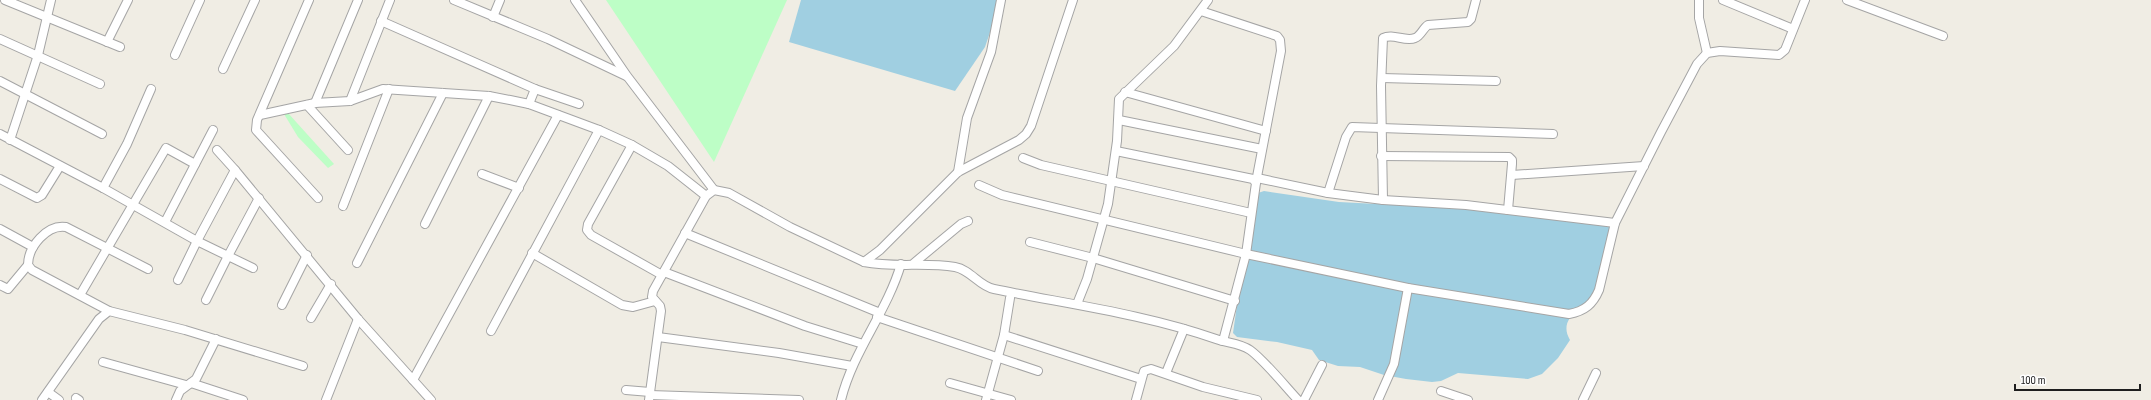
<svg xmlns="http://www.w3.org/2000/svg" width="2151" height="400" viewBox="0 0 2151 400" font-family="'Sofia Sans Condensed',sans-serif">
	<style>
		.park { fill: #bdfec6 }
		.water { fill: #a0cfe1 }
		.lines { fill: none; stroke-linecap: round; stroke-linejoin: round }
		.minor-casing { stroke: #a5a5a5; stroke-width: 10 }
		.minor { stroke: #fff; stroke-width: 8 }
	</style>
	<rect width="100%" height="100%" fill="#f0ede4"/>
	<g class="park">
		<polygon points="606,0 787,0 714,162"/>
		<polygon points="288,113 334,164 328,168 298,137 284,114"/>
	</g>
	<g class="water">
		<polygon points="801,0 1001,0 985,47 955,91 789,42"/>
		<path d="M 1264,191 L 1339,202 L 1377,204 L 1418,204 L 1599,224 L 1612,228 L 1594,295 C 1583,308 1557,318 1570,340 L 1558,358 L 1542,374 L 1528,379 L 1458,373 L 1441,381 L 1432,382 L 1406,379 L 1384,375 L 1360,367 L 1338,366 L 1319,360 L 1312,350 L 1277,342 L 1237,337 L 1233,333 L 1239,291 L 1258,193 Z"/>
	</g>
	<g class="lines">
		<defs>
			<g id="minor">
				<polyline points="5,0 120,47"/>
				<polyline points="309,0 257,120 256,130 318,198"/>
				<polyline points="454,0 548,39 626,76"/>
				<polyline points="575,0 627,76 714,190"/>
				<polyline points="1699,0 1699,18 1707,53"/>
				<polyline points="1723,0 1793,29"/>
				<polyline points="1847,0 1943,36"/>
				<polyline points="1201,11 1277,36 1280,40 1281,51 1256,182"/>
				<polyline points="493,17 500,0"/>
				<polyline points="381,21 535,89 579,104"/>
				<polyline points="0,39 100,84"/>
				<polyline points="107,42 128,0"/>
				<polyline points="175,55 200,0"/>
				<polyline points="223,69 255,0"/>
				<polyline points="1382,78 1496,81"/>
				<polyline points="0,81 102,134"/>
				<polyline points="1125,92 1266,131"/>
				<polyline points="350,101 390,0"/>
				<polyline points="315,103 358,0"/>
				<polyline points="529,104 535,89"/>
				<polyline points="307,105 348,150"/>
				<polyline points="260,115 315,103 350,101 383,89 489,96 510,100 529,104 599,130 632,145 668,166 706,196"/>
				<polyline points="1119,120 1262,149"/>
				<polyline points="0,134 103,188 197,241 235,170 217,150"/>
				<polyline points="10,140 38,55 51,0"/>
				<polyline points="632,145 588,224 587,230 591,235 662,275"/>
				<polyline points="1116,151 1253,179 1256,183 1246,254 1223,341"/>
				<polyline points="1381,156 1509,157 1512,160 1512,164 1508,210"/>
				<polyline points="1023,158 1041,165 1251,213"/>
				<polyline points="235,170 358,319 431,400"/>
				<polyline points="958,172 967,118 991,52 1001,0"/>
				<polyline points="482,174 519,188"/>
				<polyline points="1512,175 1644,166"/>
				<polyline points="1257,178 1328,193 1383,200 1466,205 1615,223"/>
				<polyline points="0,179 37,198 42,195 60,166"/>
				<path d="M 979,185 L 1002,195 L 1246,254 L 1408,288 L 1569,314 C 1585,311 1593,304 1599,290 L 1615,223 L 1661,132 L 1697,64 L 1707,53 L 1720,51 L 1779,55 L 1785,50 L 1805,0"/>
				<polyline points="103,188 127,144 151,89"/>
				<polyline points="1328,193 1346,137 1352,127 1553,134"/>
				<path d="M 1383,200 L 1381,86 L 1383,38 C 1393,33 1405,42 1415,38 C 1421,36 1423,28 1428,25 L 1468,22 L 1471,19 L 1476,0"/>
				<polyline points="343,206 389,89"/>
				<polyline points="165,222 213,130"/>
				<polyline points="425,224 489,96"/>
				<polyline points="0,229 33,247"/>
				<polyline points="685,233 880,313"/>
				<polyline points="1030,242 1093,258 1235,301"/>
				<polyline points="532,253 622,305 633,307 655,301"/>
				<polyline points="864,262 880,250 958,172 1019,140 1026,134 1031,126 1073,0"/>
				<polyline points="357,263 443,93"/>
				<polyline points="914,263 961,224 968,221"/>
				<polyline points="664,272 805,326 863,344"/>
				<polyline points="178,280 197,241 228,256 259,198"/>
				<polyline points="0,285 8,289 28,265"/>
				<polyline points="80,295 166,148 195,164"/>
				<polyline points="206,300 228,256 253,268"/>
				<polyline points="1077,304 1087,279 1108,204 1117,141 1119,99 1174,46 1208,0"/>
				<polyline points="282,305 307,255"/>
				<path d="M 109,311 L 32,270 L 28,265 C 28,247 47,224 66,227 L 148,269"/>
				<polyline points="877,317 1038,371"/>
				<polyline points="311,318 331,284"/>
				<polyline points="491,331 599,130"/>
				<polyline points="1004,335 1141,379"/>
				<polyline points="658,337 779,353 852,366"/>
				<polyline points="103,362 186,385"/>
				<polyline points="1166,373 1184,329"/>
				<polyline points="413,380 558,115"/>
				<polyline points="191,383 243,400"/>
				<polyline points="950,383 1011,400"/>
				<polyline points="626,390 650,392"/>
				<polyline points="1441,391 1468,400"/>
				<polyline points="48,392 59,400"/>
				<polyline points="650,395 799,400"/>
				<polyline points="76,398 79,400"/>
				<polyline points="42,400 99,319 109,311 185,330 303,366"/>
				<polyline points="176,400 180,391 196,379 216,339"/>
				<polyline points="326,400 358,319"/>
				<path d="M 649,400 L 661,311 L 660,306 L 652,297 L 653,291 L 701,205 L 706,196 L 714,190 L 729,193 L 790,227 L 864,262 C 894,268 925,262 955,267 C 971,270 979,286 994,289 C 1067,304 1145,314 1216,339 C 1227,343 1240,343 1250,350 C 1264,360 1285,386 1298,400"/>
				<path d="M 841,400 C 853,351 887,312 901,264"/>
				<polyline points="986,400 1004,335 1010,298"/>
				<polyline points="1136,400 1144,371 1151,369 1203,387 1257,400"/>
				<polyline points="1304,400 1322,365"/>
				<polyline points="1378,400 1394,364 1408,288"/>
				<polyline points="1583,400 1596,373"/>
			</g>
		</defs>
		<use href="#minor" class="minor-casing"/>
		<use href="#minor" class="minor"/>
	</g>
	<path d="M2015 384v6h125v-6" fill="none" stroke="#1e1e1e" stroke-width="2"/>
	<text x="2021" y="384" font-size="12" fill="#1e1e1e" stroke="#ffffff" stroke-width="3" paint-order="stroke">100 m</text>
</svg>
